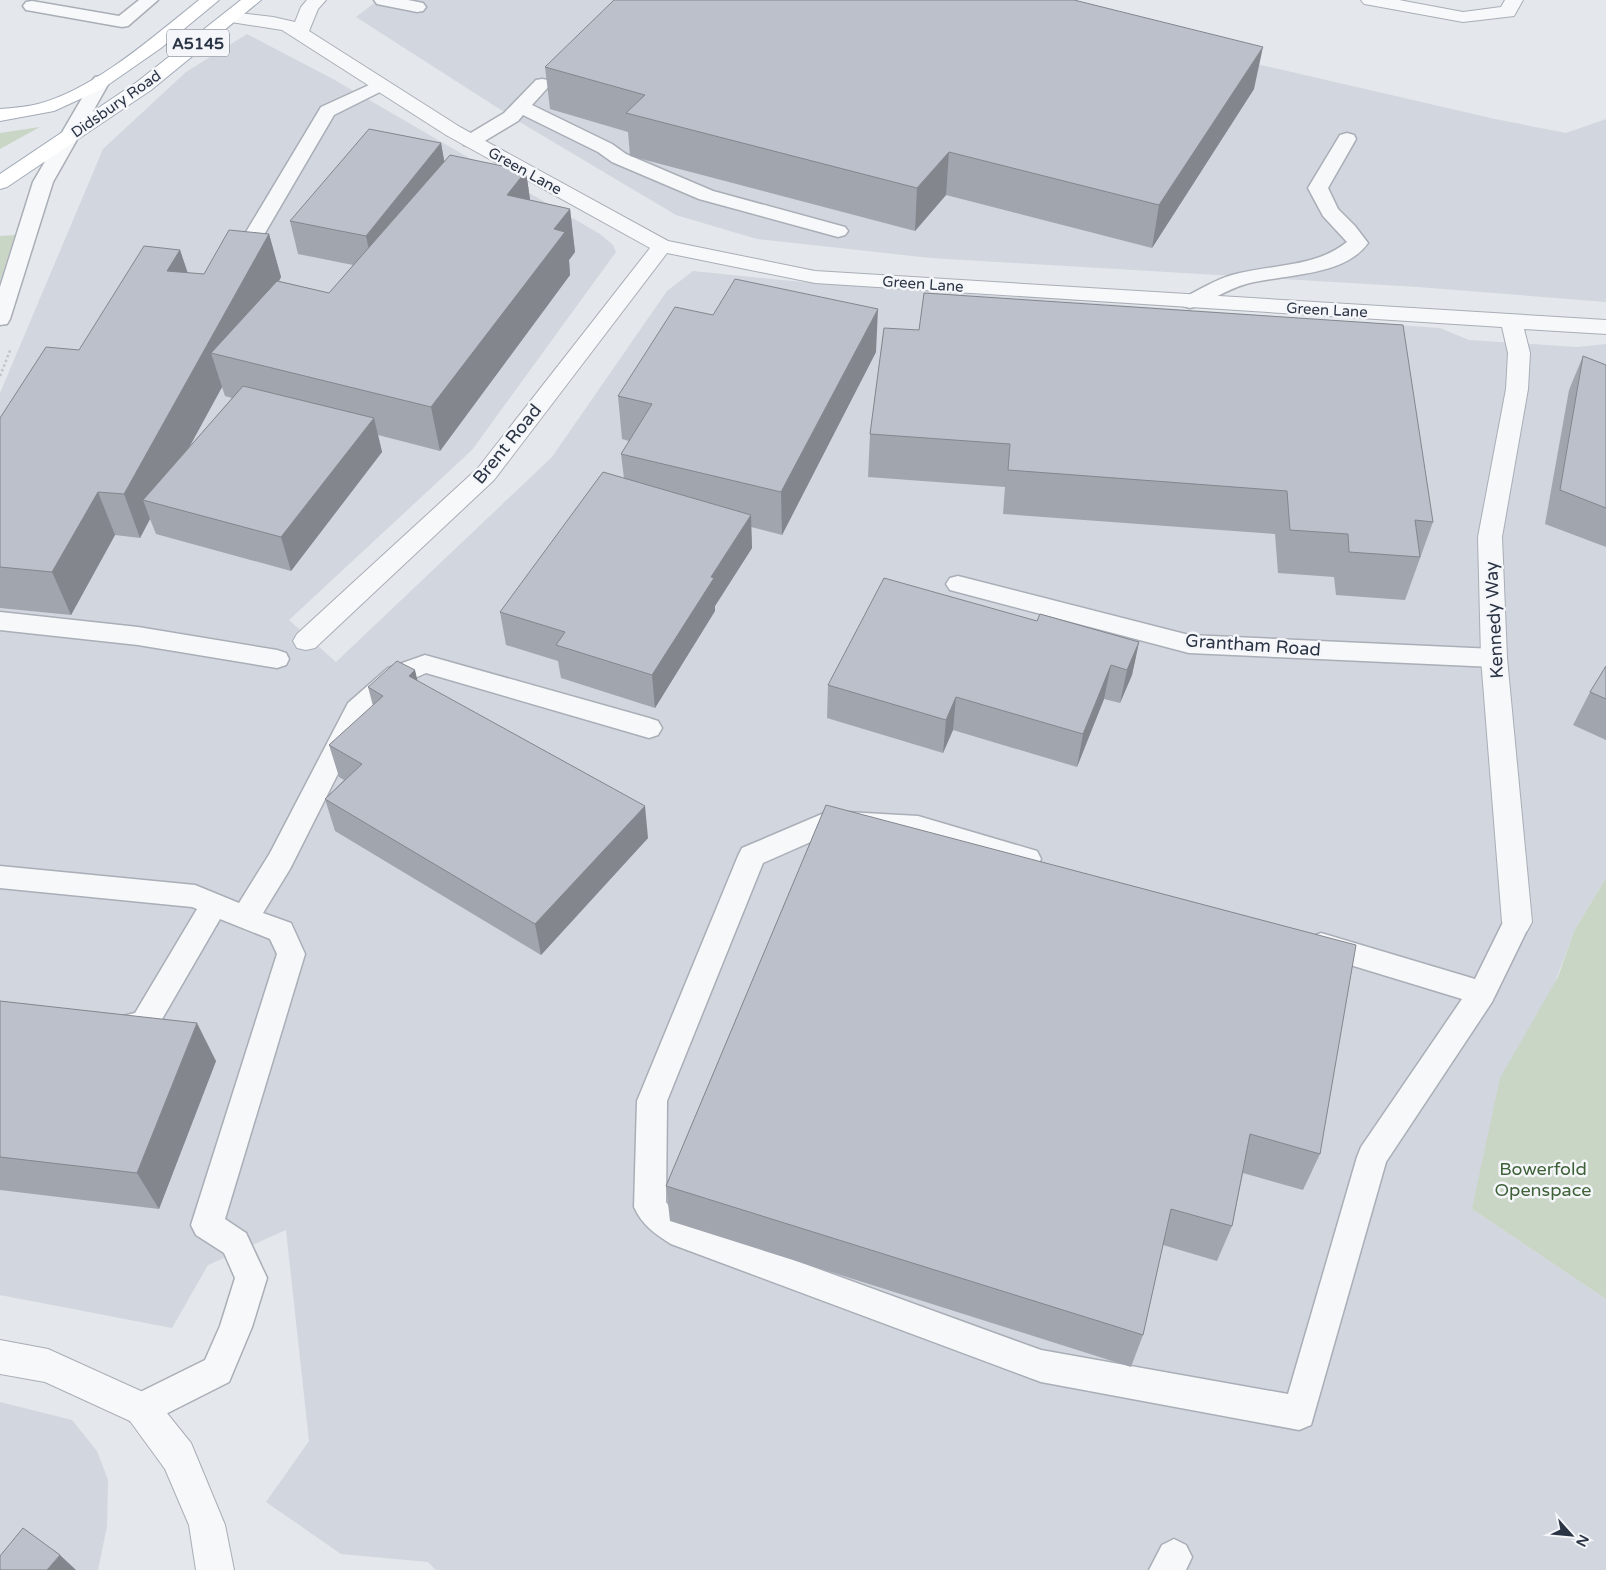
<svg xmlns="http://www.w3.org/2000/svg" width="1606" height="1570" viewBox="0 0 1606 1570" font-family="'Varela Round',sans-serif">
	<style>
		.built { fill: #d2d6de }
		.green { fill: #c9d6c5 }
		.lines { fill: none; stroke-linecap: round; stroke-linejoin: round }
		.service-casing { stroke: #a9aeb7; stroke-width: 3 }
		.minor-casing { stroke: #a9aeb7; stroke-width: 2 }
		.primary-casing { stroke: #a3abb8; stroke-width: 2 }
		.path { stroke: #c2c5cb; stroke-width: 2.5; stroke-dasharray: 2.5 2.5; stroke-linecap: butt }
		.service { fill: #f7f8fa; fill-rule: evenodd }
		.minor { fill: #f7f8fa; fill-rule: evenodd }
		.primary { fill: #fff; fill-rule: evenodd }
		.wall { fill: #a1a5ae; fill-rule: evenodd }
		.shaded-wall { fill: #83868d }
		.building { fill: #bbc0ca; stroke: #83868d }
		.labels { text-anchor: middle; stroke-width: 5; stroke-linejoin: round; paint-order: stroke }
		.far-street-label { font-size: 15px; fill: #2b3445; stroke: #f4f6f9 }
		.shield { fill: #f4f6f9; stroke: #676e7b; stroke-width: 1 }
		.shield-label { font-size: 16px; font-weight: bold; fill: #2b3445 }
		.street-label { font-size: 18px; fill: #2b3445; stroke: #f4f6f9 }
		.park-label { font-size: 18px; fill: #3f6138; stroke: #f4f6f9 }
	</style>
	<rect width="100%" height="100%" fill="#e4e7ec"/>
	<g class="built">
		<polygon points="378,0 980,0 1495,119 1566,133 1606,119 1606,302 1418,287 931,258 757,239 676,215 518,121 356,17"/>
		<polygon points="247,34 333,79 600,234 613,245 616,252 472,450 289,620 336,662 552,457 667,291 693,271 792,281 1440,328 1469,340 1577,347 1606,344 1606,878 1574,931 1472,1209 1606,1299 1606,1570 436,1570 428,1562 341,1554 266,1502 309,1441 286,1230 208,1265 172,1328 0,1295 0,393 103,149 186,72"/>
		<polygon points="0,1402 72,1420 97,1451 108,1480 107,1526 98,1570 0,1570"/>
	</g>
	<g class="green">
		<polygon points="40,127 0,149 0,133"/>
		<polygon points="15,235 0,281 0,236"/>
		<polygon points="1606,878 1606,1299 1472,1209 1500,1078 1558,977 1574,931"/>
	</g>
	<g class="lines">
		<defs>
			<g id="service">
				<polygon points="139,0 158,0 128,26 122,27 32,11 26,10 23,6 26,2 32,1 119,16"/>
				<polygon points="374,0 408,0 423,3 426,7 423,11 417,12 377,4"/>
				<polygon points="101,76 107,77 110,81 53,182 10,319 7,324 0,325 0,287 33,182 92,81 95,77"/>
				<polygon points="542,79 548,80 551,84 532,105 612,144 626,154 713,191 845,227 848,231 845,235 838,237 699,199 612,162 598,152 523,115 518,121 478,145 471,147 464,145 462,141 464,137 504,113 536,80"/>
				<polygon points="380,80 386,81 389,85 386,89 334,115 248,262 245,266 238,268 231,266 228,262 321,107"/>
				<path d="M 1347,133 L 1354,135 L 1356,139 L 1328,188 L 1338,209 L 1355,226 L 1368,243 C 1344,277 1283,274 1246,284 C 1229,289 1213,299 1197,306 L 1190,308 L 1183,306 L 1180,302 L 1183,298 C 1199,290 1215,280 1232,275 C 1271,264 1315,268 1347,242 L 1323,216 L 1308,188 L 1340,135 Z"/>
				<polygon points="958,576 1189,635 1494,649 1503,652 1506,658 1503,664 1494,667 1189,653 950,590 946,584 950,578"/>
				<polygon points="0,612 138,627 277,650 286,653 289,659 286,665 277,668 138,645 0,630"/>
				<polygon points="425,655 649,718 658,721 662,728 658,735 649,738 426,673 406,682 367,716 290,869 263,913 291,923 305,954 225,1219 246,1233 267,1278 252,1327 229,1382 142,1426 130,1421 125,1409 130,1397 205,1360 220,1326 235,1278 224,1253 196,1235 191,1225 277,954 270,939 220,919 154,1033 116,1042 106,1038 101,1029 106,1020 135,1013 197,909 192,907 0,888 0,866 195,885 239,903 270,853 348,703 388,668"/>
				<path d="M 829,811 L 918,816 L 1037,851 L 1041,859 L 1037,867 L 1027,870 L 918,838 L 831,833 L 763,863 L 667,1101 L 666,1202 L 672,1210 L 692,1223 L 1041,1350 L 1288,1394 L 1357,1157 L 1361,1147 L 1462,999 L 1311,953 L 1307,945 L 1311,937 L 1321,933 L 1475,979 L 1507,914 L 1517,911 L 1527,914 L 1531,922 L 1492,1002 L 1386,1162 L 1311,1425 L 1299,1430 L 1041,1382 L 671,1244 C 655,1234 642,1225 634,1207 L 637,1101 L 738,856 L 742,848 Z"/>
				<polygon points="1174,1539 1186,1545 1192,1557 1186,1570 1149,1570 1162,1545"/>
			</g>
			<g id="minor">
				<polygon points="307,0 326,0 318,9 309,31 460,127 668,241 815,271 1606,320 1606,334 1524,329 1530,353 1528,389 1502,537 1507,658 1532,922 1527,931 1517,934 1507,931 1502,922 1481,658 1478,537 1506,389 1508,353 1502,327 815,283 667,253 494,480 315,648 306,650 297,648 293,641 297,634 478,468 650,248 446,135 282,30 231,22 225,21 222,17 225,13 231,12 273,17 295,22 301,7"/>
				<polygon points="1361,0 1399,0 1463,12 1501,7 1505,0 1523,0 1514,16 1463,22 1370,5 1364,4"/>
				<polygon points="0,1340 48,1349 154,1397 191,1443 225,1525 234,1570 196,1570 189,1525 165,1469 130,1421 45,1382 0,1374"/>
			</g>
			<g id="primary">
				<path d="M 199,0 L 219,0 L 161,48 L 102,89 L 54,111 L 0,121 L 0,109 C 13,108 26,107 38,104 C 95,89 154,36 199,0 Z"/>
				<polygon points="241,0 261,0 151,90 7,187 0,189 0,174 137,82"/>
			</g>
		</defs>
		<use href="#service" class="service-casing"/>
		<use href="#minor" class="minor-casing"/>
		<use href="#primary" class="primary-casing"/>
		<polyline class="path" points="0,376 11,348"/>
		<use href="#service" class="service"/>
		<use href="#minor" class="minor"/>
		<use href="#primary" class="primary"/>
	</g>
	<g class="wall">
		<polygon points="545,67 1254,89 1152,248 946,195 915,231 630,156 628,132 550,109"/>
		<path d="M 441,143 L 444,162 L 526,171 L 530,200 L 570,209 L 575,252 L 569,260 L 570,275 L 440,451 L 378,435 L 382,452 L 291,571 L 156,534 L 150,519 L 140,538 L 115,535 L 71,615 L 0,608 L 0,418 L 79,350 L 180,250 L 188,273 L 204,274 L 269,234 L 281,277 L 279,281 L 329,293 L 353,265 L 298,254 L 290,221 ZM 222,387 L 225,396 L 232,398 L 189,448 Z"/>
		<polygon points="713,315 876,352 782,535 751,527 752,548 715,606 715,611 655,708 561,678 558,661 506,645 500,612 624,478 621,454 629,441 622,439 618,396"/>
		<polygon points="884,328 1433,522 1405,600 1336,595 1334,577 1278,573 1275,534 1003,514 1005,487 868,477 870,434"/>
		<polygon points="1583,356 1606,365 1606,547 1545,524 1569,390"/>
		<polygon points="1037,621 1139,642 1132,675 1120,703 1104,699 1077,767 953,730 943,753 827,718 828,685"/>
		<polygon points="1606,666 1606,740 1573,725 1590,692"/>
		<polygon points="418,681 648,838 541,955 335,831 325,799 344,780 339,777 329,745 373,706 368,687"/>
		<polygon points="826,805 1320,1154 1303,1190 1243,1173 1232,1226 1217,1261 1163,1245 1143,1335 1131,1367 670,1221 666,1186"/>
		<polygon points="0,1001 216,1061 159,1209 0,1190"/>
	</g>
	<g class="shaded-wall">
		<polygon points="1263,47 1254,89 1152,248 1159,205"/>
		<polygon points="441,143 447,176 373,269 366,236"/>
		<polygon points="949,152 946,195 915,231 917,188"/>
		<polygon points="526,171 532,214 507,195"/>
		<polygon points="570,209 575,252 569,260 570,275 440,451 431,407 554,229"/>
		<polygon points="269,234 281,277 237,359 211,353 222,387 158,504 143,500 150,519 140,538 124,494"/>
		<polygon points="180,250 194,293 167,271"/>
		<polygon points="878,309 876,352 782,535 781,492"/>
		<polygon points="374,418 382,452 291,571 281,537"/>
		<polygon points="98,492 115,535 71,615 52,572"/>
		<polygon points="751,515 752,548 715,606 715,611 655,708 652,675 711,577"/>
		<polygon points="1139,642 1132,675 1120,703 1127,670"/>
		<polygon points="1111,665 1104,699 1077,767 1083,734"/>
		<polygon points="415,670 423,703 409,676"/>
		<polygon points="956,697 953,730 943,753 946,720"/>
		<polygon points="645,806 648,838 541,955 535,924"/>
		<polygon points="197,1023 216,1061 159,1209 137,1173"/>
		<polygon points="60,1555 76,1570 47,1570"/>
	</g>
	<g class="building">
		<polygon points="614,0 1074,0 1263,47 1159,205 949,152 917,188 626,113 645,95 545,67"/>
		<polygon points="369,129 441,143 366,236 290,221"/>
		<polygon points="450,155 526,171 507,195 570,209 554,229 565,232 431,407 211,353 277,281 329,293"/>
		<polygon points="229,230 269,234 124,494 98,492 52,572 0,567 0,418 46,347 79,350 144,246 180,250 167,271 204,274"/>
		<polygon points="735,279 878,309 781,492 621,454 652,404 618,396 675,307 713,315"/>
		<polygon points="924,293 1403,325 1433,522 1415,520 1420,557 1349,552 1348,534 1290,530 1287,491 1008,470 1010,444 870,434 884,328 919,330"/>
		<polygon points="1583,356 1606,365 1606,508 1560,490"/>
		<polygon points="243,386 374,418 281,537 143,500"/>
		<polygon points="603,472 751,515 711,577 714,578 652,675 556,645 565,632 500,612"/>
		<polygon points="884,578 1037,621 1040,614 1139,642 1127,670 1111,665 1083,734 956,697 946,720 828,685"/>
		<polygon points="397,661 415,670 409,676 645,806 535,924 325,799 362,764 329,745 383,696 368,687"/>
		<polygon points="1606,666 1606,699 1590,692"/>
		<polygon points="826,805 1356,945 1320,1154 1250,1134 1232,1226 1171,1209 1143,1335 666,1186"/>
		<polygon points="0,1001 197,1023 137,1173 0,1157"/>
		<polygon points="23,1528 60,1555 47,1570 0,1570 0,1556"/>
	</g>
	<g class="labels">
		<g class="far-street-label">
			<text transform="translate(116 104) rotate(-35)" y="5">Didsbury Road</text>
			<text transform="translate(525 171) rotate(29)" y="5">Green Lane</text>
			<text transform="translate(923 284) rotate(4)" y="5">Green Lane</text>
			<text transform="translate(1327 310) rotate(3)" y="5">Green Lane</text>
		</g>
		<rect class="shield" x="167" y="29.5" width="62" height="27" rx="4"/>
		<g class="shield-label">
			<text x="198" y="49">A5145</text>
		</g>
		<g class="street-label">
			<text transform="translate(507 444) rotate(-51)" y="6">Brent Road</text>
			<text transform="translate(1494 620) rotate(-93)" y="6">Kennedy Way</text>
			<text transform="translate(1253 645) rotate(4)" y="6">Grantham Road</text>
		</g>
		<g class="park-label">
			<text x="1543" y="1175">Bowerfold<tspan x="1543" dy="21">Openspace</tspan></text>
		</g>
	</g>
	<g transform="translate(1571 1535) rotate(117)" stroke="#f4f6f9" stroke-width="4" paint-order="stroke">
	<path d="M0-4L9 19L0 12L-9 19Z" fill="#2b3445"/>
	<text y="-8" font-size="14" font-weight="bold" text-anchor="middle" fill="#2b3445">N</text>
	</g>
</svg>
